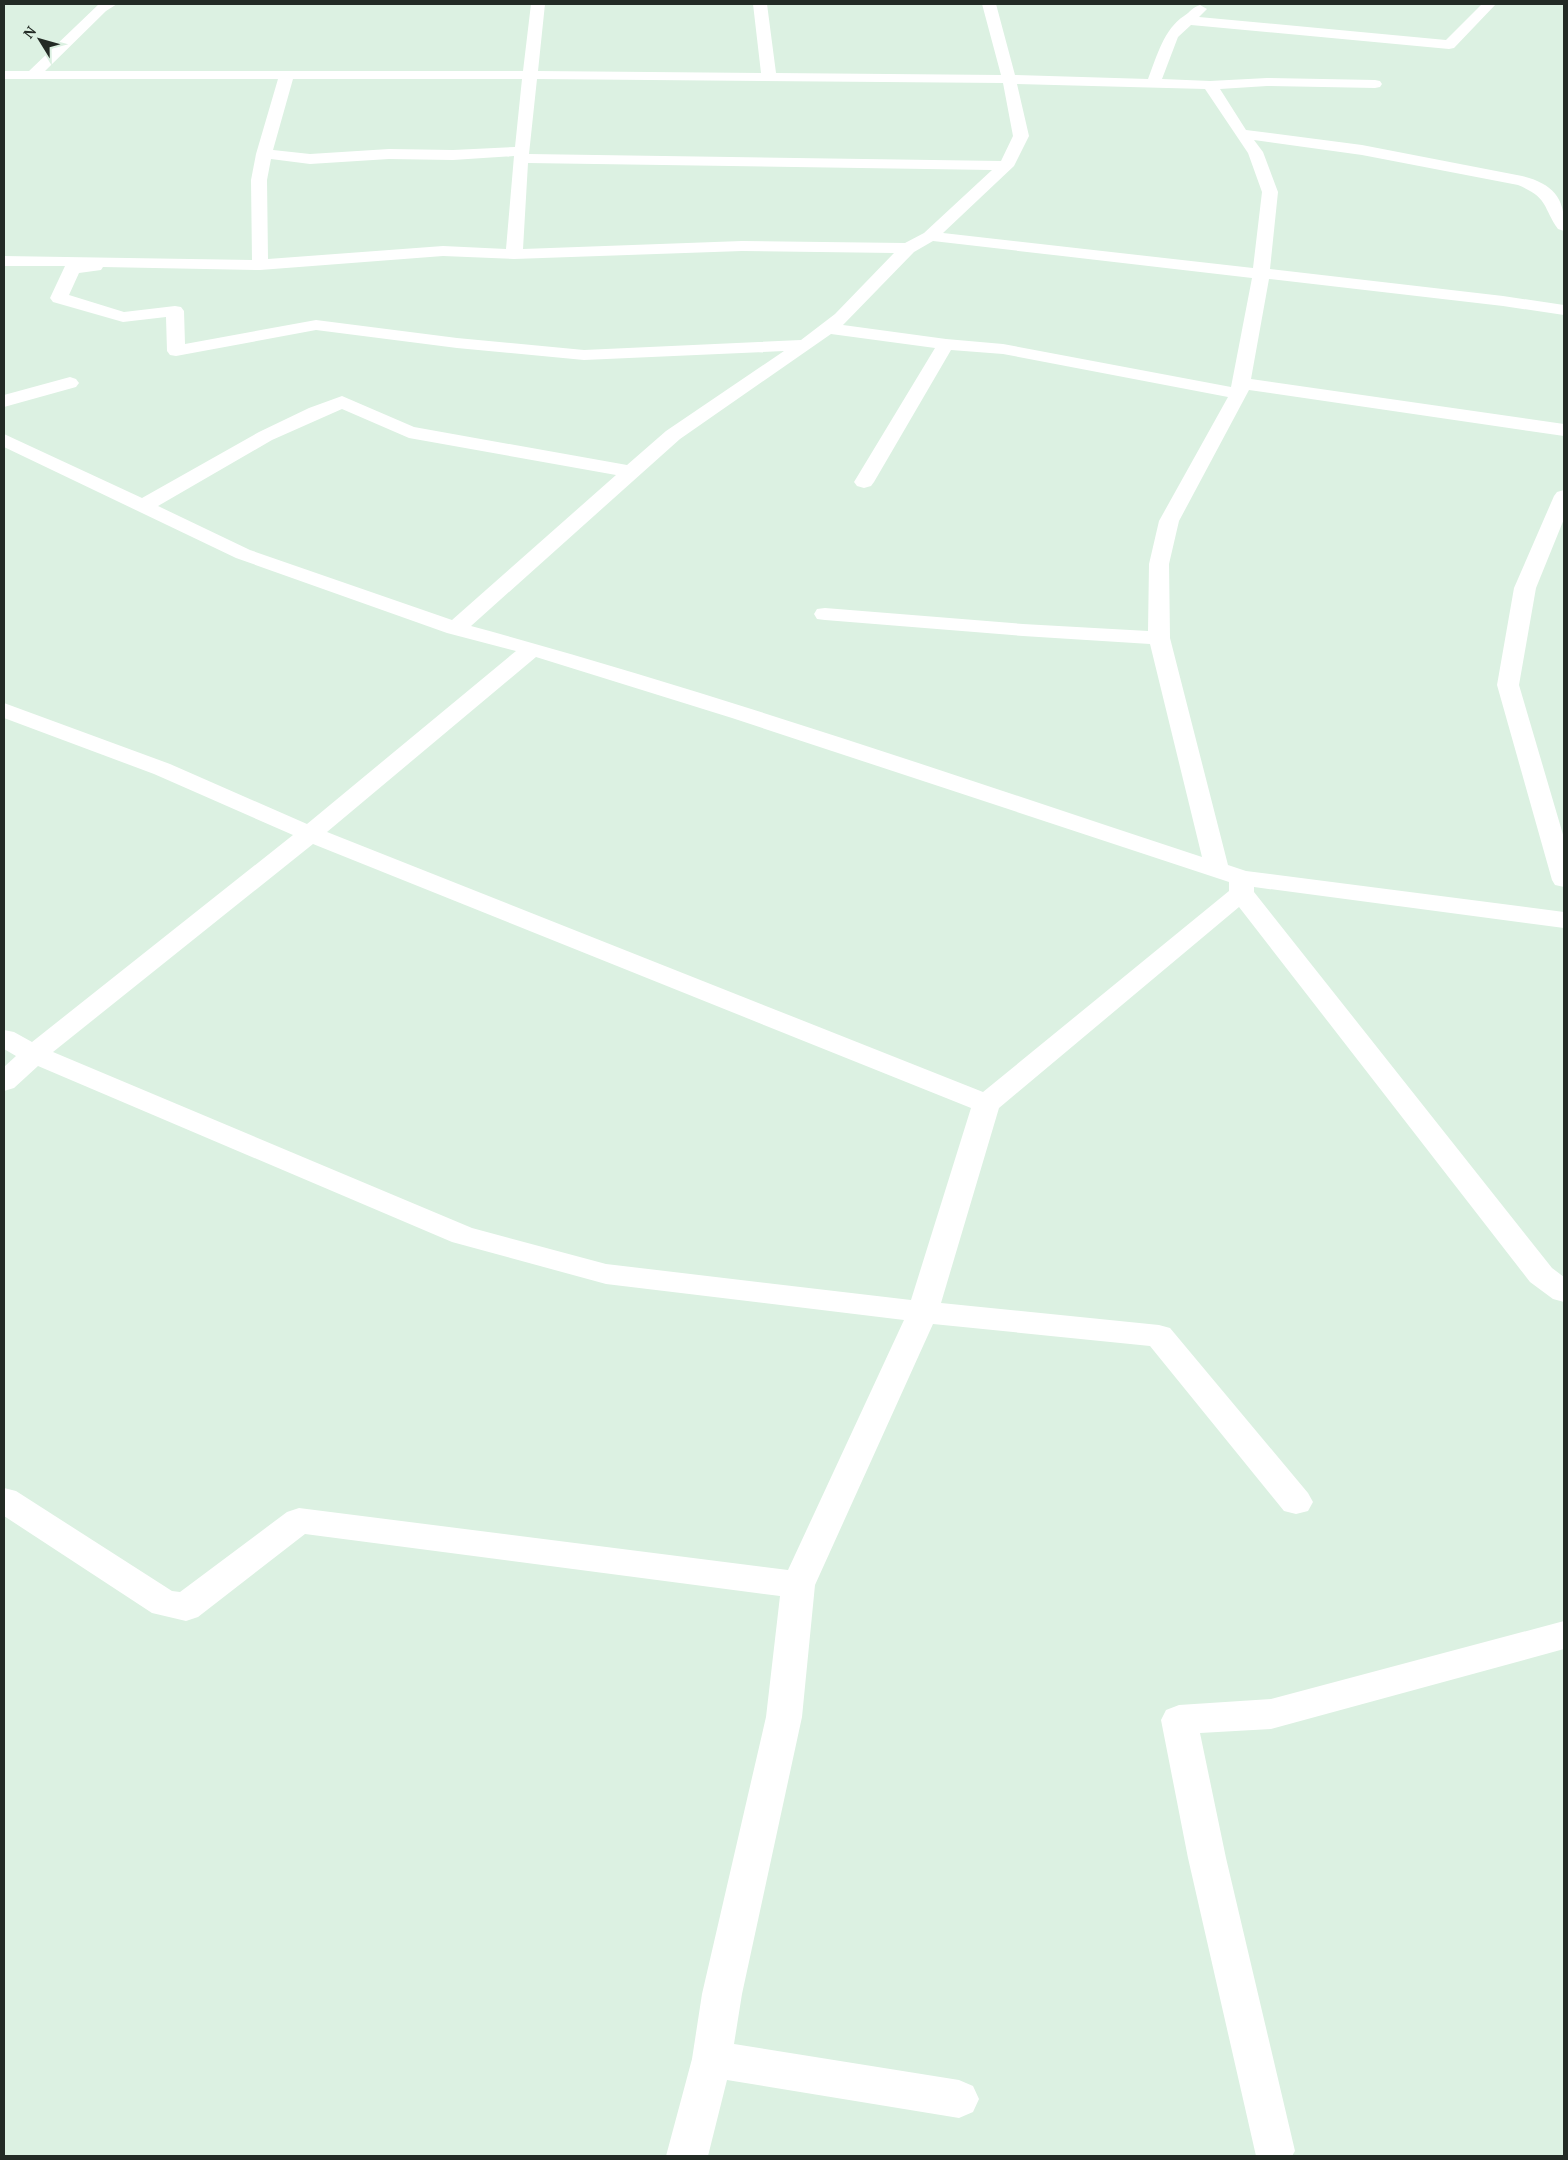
<svg xmlns="http://www.w3.org/2000/svg" width="1568" height="2160" viewBox="0 0 1568 2160" font-family="'PT Serif',serif">
	<style>
		.lines { fill: none; stroke-linecap: round; stroke-linejoin: round }
		.minor { fill: #fff; fill-rule: evenodd }
	</style>
	<rect width="100%" height="100%" fill="#dcf1e2"/>
	<g class="lines">
		<g class="minor">
			<path d="M 99,4 L 117,4 L 106,11 L 45,71 L 523,71 L 531,4 L 545,4 L 538,71 L 761,73 L 753,4 L 767,4 L 776,73 L 1001,75 L 982,4 L 996,4 L 1015,75 L 1148,79 C 1157,56 1164,29 1184,16 C 1190,12 1193,7 1200,5 L 1207,9 L 1199,17 L 1446,40 L 1482,4 L 1496,4 L 1454,48 L 1449,49 L 1191,25 L 1178,37 L 1162,79 L 1210,81 L 1267,78 L 1375,80 L 1380,81 L 1382,84 L 1380,87 L 1375,88 L 1267,86 L 1220,89 L 1246,130 L 1362,145 L 1522,176 C 1554,184 1566,199 1564,231 L 1558,229 C 1542,206 1549,198 1518,185 L 1362,155 L 1254,140 L 1263,152 L 1278,192 L 1270,269 L 1503,296 L 1564,305 L 1564,315 L 1503,306 L 1269,279 L 1251,379 L 1564,424 L 1564,436 L 1249,390 L 1179,521 L 1169,564 L 1170,638 L 1228,865 L 1246,871 L 1564,912 L 1564,928 L 1254,887 L 1254,892 L 1552,1268 L 1564,1277 L 1564,1302 L 1553,1299 L 1530,1282 L 1239,907 L 999,1108 L 941,1303 L 1159,1325 L 1170,1328 L 1308,1493 L 1313,1502 L 1308,1511 L 1296,1514 L 1284,1511 L 1150,1346 L 933,1324 L 815,1585 L 802,1717 L 742,1994 L 734,2044 L 959,2080 L 973,2086 L 979,2099 L 973,2112 L 959,2118 L 727,2080 L 708,2156 L 666,2156 L 692,2059 L 702,1994 L 766,1717 L 780,1596 L 305,1534 L 198,1617 L 186,1621 L 152,1613 L 4,1516 L 4,1488 L 16,1491 L 172,1591 L 180,1592 L 287,1512 L 299,1508 L 788,1570 L 904,1320 L 606,1284 L 452,1242 L 38,1066 L 14,1088 L 4,1091 L 4,1067 L 16,1056 L 4,1049 L 4,1030 L 14,1032 L 32,1042 L 293,835 L 154,774 L 4,718 L 4,703 L 170,764 L 307,824 L 516,651 L 447,633 L 236,558 L 4,447 L 4,434 L 142,498 L 259,432 L 309,408 L 342,396 L 414,427 L 627,465 L 666,431 L 784,351 L 584,360 L 457,348 L 316,330 L 176,356 L 170,355 L 167,351 L 166,317 L 123,322 L 53,302 L 50,298 L 65,266 L 4,266 L 4,256 L 252,260 L 251,180 L 256,154 L 278,79 L 4,79 L 4,71 L 29,71 ZM 293,79 L 522,79 L 515,147 L 453,150 L 389,149 L 310,154 L 273,150 ZM 537,79 L 1003,83 L 1013,136 L 1001,161 L 529,154 ZM 1017,84 L 1205,89 L 1248,153 L 1262,192 L 1253,268 L 943,233 L 1014,166 L 1029,136 ZM 514,156 L 506,249 L 443,246 L 268,259 L 267,180 L 271,159 L 310,164 L 389,159 L 453,160 ZM 528,163 L 992,170 L 924,233 L 905,243 L 742,241 L 523,249 ZM 933,241 L 1252,278 L 1231,387 L 1003,344 L 946,339 L 843,325 L 914,252 ZM 742,251 L 894,253 L 835,314 L 801,340 L 584,350 L 457,338 L 316,320 L 185,344 L 184,311 L 181,307 L 175,306 L 124,312 L 69,295 L 79,273 L 101,270 L 103,267 L 260,270 L 443,256 L 514,259 ZM 831,334 L 935,348 L 854,482 L 857,486 L 864,488 L 871,486 L 874,482 L 951,350 L 1003,354 L 1228,397 L 1159,521 L 1149,564 L 1148,631 L 1023,624 L 825,608 L 817,609 L 814,614 L 817,619 L 825,620 L 1023,636 L 1150,644 L 1202,857 C 959,777 717,693 471,626 L 680,439 ZM 342,409 L 409,438 L 616,475 L 452,620 L 250,550 L 158,506 L 272,440 ZM 536,657 L 732,718 L 1229,882 L 1229,891 L 983,1092 L 327,832 ZM 313,844 L 971,1108 L 911,1300 L 606,1264 L 472,1228 L 53,1052 Z"/>
			<polygon points="70,377 76,379 79,383 76,387 4,407 4,395"/>
			<polygon points="1564,490 1564,519 1536,588 1519,685 1564,838 1564,887 1555,885 1552,880 1497,685 1514,588 1554,496 1557,492"/>
			<polygon points="1564,1621 1564,1649 1271,1729 1200,1733 1226,1858 1295,2151 1292,2156 1256,2156 1188,1858 1161,1720 1166,1710 1179,1705 1271,1699"/>
		</g>
	</g>
	<rect width="1568" height="2160" fill="none" stroke="#232b25" stroke-width="10"/>
	<g transform="translate(40 40) rotate(307)" stroke="#dcf1e2" stroke-width="4" paint-order="stroke">
	<path d="M0-4L9 19L0 12L-9 19Z" fill="#232b25"/>
	<text y="-8" font-size="14" font-weight="bold" text-anchor="middle" fill="#232b25">N</text>
	</g>
</svg>
